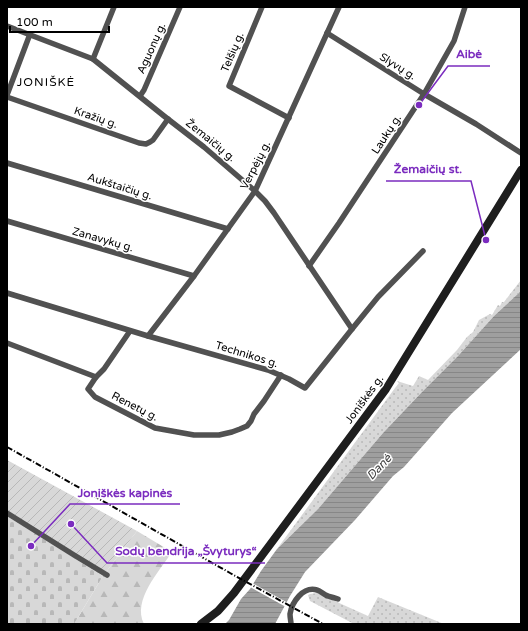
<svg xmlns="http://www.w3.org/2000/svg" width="528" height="631" viewBox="0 0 528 631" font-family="'Varela Round',sans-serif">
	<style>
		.grass { fill: url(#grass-dots) }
		.forest { fill: url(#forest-firs) }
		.cemetery { fill: url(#cemetery-stones) }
		.garden { fill: url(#garden-furrows) }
		.water { fill: url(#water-rules) }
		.pier { fill: #fff }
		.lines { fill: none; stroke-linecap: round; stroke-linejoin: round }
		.street { stroke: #515151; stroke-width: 5.5 }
		.secondary { stroke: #1e1e1e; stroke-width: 8 }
		.rail { stroke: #000; stroke-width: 2; stroke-dasharray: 6 2 1 2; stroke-linecap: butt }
		.labels { text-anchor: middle; stroke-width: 3; stroke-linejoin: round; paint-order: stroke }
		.street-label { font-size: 11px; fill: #000; stroke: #fff }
		.neighbourhood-label { font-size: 12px; letter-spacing: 1px; fill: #000; stroke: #fff }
		.water-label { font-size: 12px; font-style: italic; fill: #404040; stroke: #fff }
		.leader { fill: none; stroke: #7b2cbf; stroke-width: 1.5 }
		.callout-dot { fill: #7b2cbf; stroke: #fff; stroke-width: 1.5 }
		.callout-label { font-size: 12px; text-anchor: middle; font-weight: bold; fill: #7b2cbf; stroke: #fff; stroke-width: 3; stroke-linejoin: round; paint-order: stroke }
	</style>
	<defs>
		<pattern id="grass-dots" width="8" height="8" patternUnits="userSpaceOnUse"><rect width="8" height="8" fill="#d8d8d8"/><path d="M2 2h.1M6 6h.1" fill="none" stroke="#b8b8b8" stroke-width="1.8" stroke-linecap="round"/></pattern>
		<pattern id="forest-firs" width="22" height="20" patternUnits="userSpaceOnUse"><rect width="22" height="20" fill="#d8d8d8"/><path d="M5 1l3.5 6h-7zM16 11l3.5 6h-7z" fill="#b8b8b8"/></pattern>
		<pattern id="cemetery-stones" width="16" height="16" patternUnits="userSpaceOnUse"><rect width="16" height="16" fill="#d8d8d8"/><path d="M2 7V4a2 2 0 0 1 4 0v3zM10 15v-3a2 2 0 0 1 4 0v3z" fill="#b8b8b8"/></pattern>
		<pattern id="garden-furrows" width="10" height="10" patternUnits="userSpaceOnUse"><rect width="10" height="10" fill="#d8d8d8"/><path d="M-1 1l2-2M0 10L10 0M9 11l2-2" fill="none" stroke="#b8b8b8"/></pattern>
		<pattern id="water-rules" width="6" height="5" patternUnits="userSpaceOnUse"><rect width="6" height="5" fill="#9f9f9f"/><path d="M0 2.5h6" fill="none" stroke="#878787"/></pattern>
	</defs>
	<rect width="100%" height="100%" fill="#fff"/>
	<g class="grass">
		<polygon points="521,280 521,291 494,316 458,356 422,392 383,433 318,509 277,549 395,388 399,383 397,381 413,386 419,376 428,380 457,350 467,337 473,332 479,320 490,314 492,315 498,305 500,306 502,302 504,302"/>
		<polygon points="317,593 368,616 378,597 444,624 354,624 310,601 308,595 310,594"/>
	</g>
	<path class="forest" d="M 137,531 L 172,552 C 159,572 132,600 144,624 L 74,624 L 103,576 Z"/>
	<polygon class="cemetery" points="7,516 103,576 74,624 7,624"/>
	<polygon class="garden" points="7,460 137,531 103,576 7,516"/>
	<polygon class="water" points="521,291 521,349 452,413 404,467 393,476 355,520 305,572 290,596 275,624 225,624 229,620 241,599 250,589 261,571 277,549 318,509 383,433 422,392 458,356 494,316"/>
	<polygon class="pier" points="252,583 288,603 286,607 250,587"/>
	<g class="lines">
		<g class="street">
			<polyline points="262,7 229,86 289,118"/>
			<polyline points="7,26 93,59 164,116 204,147 255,191 265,201 274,213 352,329"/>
			<polyline points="327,33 424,94 476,124 521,153"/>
			<polyline points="93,59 114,7"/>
			<polyline points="7,95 30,34"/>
			<polyline points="140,96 144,90 180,7"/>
			<polyline points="7,97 139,143 146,144 150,142 153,140 168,119"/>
			<polyline points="7,163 228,229"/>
			<polyline points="7,221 194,276"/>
			<polyline points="309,266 339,223 424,94 454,41 465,7"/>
			<polyline points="7,293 148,336 268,370 289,379 305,388 352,329 378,297 423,251"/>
			<polyline points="130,331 104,369 96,377 88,389 95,397 155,428 194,435 219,435 232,432 240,429 247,426 251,421 254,414 264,401 281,375"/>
			<polyline points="148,336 194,276 255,191 339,7"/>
			<polyline points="7,343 96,377"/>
			<polyline points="7,513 74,555 107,575"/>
			<path d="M 291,624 C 291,621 290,618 290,614 C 292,602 303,586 317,590 C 321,591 324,595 328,596 C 331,597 335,598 338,599"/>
		</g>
		<polyline class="secondary" points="201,624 218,611 234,593 386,389 521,170"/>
		<polyline class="rail" points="7,447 48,470 230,573 323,624"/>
	</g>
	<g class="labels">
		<g class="street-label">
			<text transform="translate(151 48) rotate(-66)" y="4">Aguonų g.</text>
			<text transform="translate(232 52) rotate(-67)" y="4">Telšių g.</text>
			<text transform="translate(398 66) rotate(32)" y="4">Slyvų g.</text>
			<text transform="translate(96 117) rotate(19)" y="4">Kražių g.</text>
			<text transform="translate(386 134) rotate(-57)" y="4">Laukų g.</text>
			<text transform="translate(211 140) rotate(39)" y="4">Žemaičių g.</text>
			<text transform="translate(255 165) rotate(-63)" y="4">Verpėjų g.</text>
			<text transform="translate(120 186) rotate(17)" y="4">Aukštaičių g.</text>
			<text transform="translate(103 239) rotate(16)" y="4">Zanavykų g.</text>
			<text transform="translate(247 354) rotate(17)" y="4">Technikos g.</text>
			<text transform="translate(364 399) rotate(-54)" y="4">Joniškės g.</text>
			<text transform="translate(135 406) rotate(27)" y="4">Renetų g.</text>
		</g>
		<g class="neighbourhood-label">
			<text x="46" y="86">JONIŠKĖ</text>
		</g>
		<g class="water-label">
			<text transform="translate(379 467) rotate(-47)" y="4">Danė</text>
		</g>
	</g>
	<path class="leader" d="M419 105L448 66H490M486 240L471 181H386M31 546L70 504H180M71 524L107 563H265"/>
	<g class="callout-dot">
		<circle cx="419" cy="105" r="4"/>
		<circle cx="486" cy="240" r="4"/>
		<circle cx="31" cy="546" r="4"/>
		<circle cx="71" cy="524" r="4"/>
	</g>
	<g class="callout-label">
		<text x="469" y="58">Aibė</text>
		<text x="428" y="173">Žemaičių st.</text>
		<text x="125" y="497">Joniškės kapinės</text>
		<text x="186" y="555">Sodų bendrija „Švyturys“</text>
	</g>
	<rect width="528" height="631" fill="none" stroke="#000000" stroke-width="16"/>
	<path d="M10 26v6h99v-6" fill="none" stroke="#000000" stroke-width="2"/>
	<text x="16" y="26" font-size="12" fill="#000000" stroke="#ffffff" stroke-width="3" paint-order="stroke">100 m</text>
</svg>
